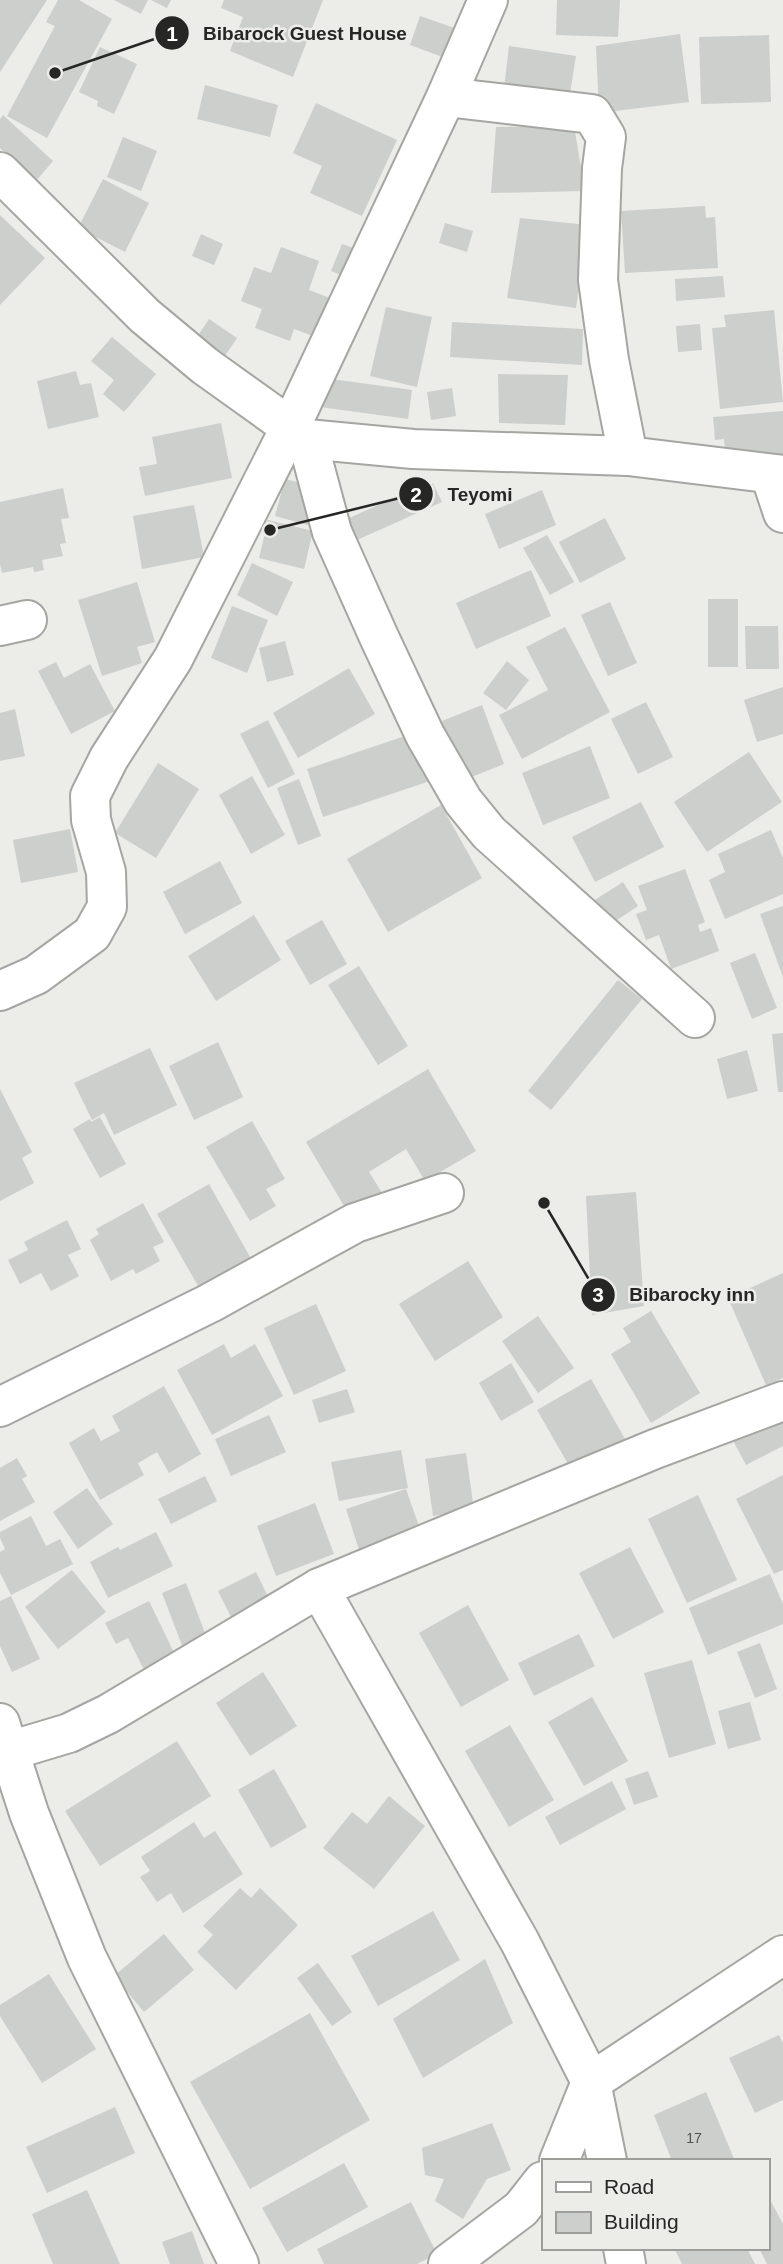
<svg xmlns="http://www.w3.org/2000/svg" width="783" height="2264" viewBox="0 0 783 2264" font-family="Helvetica,sans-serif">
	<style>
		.building { fill: #cdcfcc }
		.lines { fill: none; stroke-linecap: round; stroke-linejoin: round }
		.street-casing { stroke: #a5a6a2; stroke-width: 42 }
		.street { stroke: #fff; stroke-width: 38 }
		.labels { text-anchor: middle; stroke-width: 5; stroke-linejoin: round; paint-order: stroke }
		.number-label { font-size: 14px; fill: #50504f }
		.leader { fill: none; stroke: #262625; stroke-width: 2.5 }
		.callout-dot { fill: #262625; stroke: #ecece8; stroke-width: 2.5 }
		.mark-label { font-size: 21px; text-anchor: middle; font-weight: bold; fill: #fff }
		.callout-label { font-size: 19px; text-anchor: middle; font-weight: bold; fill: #262625; stroke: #ecece8; stroke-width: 5; stroke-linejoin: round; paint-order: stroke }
	</style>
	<rect width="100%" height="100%" fill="#ecece8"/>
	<g class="building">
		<polygon points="0,0 47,0 0,72"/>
		<polygon points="58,0 79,0 112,19 47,138 7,116 55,26 46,22"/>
		<polygon points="114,0 148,0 141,14"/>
		<polygon points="151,0 171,0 167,8"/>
		<polygon points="224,0 323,0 293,77 230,51 243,17 221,8"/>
		<polygon points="557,0 620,0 618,37 556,35"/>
		<polygon points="420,16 469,33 459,63 410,45"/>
		<polygon points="680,34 689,102 599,113 596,46"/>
		<polygon points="769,35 771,102 701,104 699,37"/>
		<polygon points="509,46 576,56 568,106 503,97"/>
		<polygon points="100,47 137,64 114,114 97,106 98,101 79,92"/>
		<polygon points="205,85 278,105 270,137 197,119"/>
		<polygon points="316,103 397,140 362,216 310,193 322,166 293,153"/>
		<polygon points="3,115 53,161 36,181 0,148 0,119"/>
		<polygon points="574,126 585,191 491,193 496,127"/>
		<polygon points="123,137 157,151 141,191 107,177"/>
		<polygon points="103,179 149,203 125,252 78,228"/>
		<polygon points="705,206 706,218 715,217 718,268 625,273 621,211"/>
		<polygon points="0,215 45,258 0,305"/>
		<polygon points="520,218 588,225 576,308 507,298"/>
		<polygon points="445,223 473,231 467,252 439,243"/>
		<polygon points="201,234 223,244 214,265 192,256"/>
		<polygon points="342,244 359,250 348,278 331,271"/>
		<polygon points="281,247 319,261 309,290 343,303 329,342 294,329 290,341 255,328 262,309 241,301 254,267 271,273"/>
		<polygon points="723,276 725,297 676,301 675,279"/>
		<polygon points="386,307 432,317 417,387 370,376"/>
		<polygon points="774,310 783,402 720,409 712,328 726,327 724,315"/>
		<polygon points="209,319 237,338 220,363 193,343"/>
		<polygon points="452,322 583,329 582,365 450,357"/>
		<polygon points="700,324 702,350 678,352 676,326"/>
		<polygon points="112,337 156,374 124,412 103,394 114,380 91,361"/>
		<polygon points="76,371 80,385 91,383 99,417 48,429 37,381"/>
		<polygon points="498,374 568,375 565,425 499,423"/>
		<polygon points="324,378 412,390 408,419 320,407"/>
		<polygon points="452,388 456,416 431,420 427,392"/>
		<polygon points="783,411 783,456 726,461 724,439 715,440 713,417"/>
		<polygon points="221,423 232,478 145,496 139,467 157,464 152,437"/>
		<polygon points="285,479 313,486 311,526 275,516"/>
		<polygon points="410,482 415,491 433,483 442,502 357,540 347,519 407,492 404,485"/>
		<polygon points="63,488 69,518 61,519 66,543 60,544 63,556 42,560 44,570 34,572 33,567 2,573 0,564 0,502"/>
		<polygon points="542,490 556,525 499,549 485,514"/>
		<polygon points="194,505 204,557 142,569 133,516"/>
		<polygon points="605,518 626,559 580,583 559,542"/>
		<polygon points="268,520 313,531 304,569 259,558"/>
		<polygon points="547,535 574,582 550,595 523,548"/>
		<polygon points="252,563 293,582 277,616 237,595"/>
		<polygon points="531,570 551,616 476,649 456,603"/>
		<polygon points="137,582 155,642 137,647 142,663 102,676 78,600"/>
		<rect x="708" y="599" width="30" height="68"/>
		<polygon points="610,602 637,663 608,676 581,615"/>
		<polygon points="232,606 268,620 247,673 211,658"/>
		<polygon points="745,626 778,626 779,669 746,669"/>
		<polygon points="565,627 610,712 522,759 499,715 548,690 526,647"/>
		<polygon points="285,641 294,675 267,682 259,648"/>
		<polygon points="507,661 529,680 506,710 483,693"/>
		<polygon points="56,662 64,678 90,664 115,711 71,734 38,671"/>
		<polygon points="349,668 375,714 298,758 273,713"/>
		<polygon points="783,687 783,734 757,742 744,700"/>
		<polygon points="646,702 673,757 638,774 611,719"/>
		<polygon points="482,705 504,764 464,780 442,721"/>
		<polygon points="15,709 25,756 0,761 0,713"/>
		<polygon points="268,720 295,774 268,788 240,734"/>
		<polygon points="414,733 430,781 323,817 307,769"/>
		<polygon points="590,746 610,798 543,825 522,773"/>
		<polygon points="749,752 782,802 707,852 674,802"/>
		<polygon points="158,763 199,789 156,858 115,833"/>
		<polygon points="252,776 285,835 251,854 219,795"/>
		<polygon points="299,779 321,836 298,845 277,788"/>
		<polygon points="641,802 664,847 595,882 572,837"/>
		<polygon points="441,805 482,878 388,932 347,859"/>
		<polygon points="70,829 78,872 21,883 13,840"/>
		<polygon points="771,830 783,858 783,894 725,919 709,880 725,872 718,854"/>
		<polygon points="220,861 242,903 185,934 163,892"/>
		<polygon points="685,869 705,922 698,925 700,932 711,928 719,951 671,969 659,935 646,940 636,914 647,910 638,886"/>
		<polygon points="623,882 638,906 602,930 587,905"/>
		<polygon points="783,906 783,977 760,914"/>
		<polygon points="254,915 281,960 216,1001 188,956"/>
		<polygon points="322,920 347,964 310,985 285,941"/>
		<polygon points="755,953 777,1008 752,1019 730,963"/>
		<polygon points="359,966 408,1046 378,1065 328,985"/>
		<polygon points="618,980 642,999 551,1110 528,1091"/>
		<polygon points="783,1033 783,1092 778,1092 772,1034"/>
		<polygon points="218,1042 243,1097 194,1120 169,1066"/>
		<polygon points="150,1048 177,1105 114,1135 104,1113 92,1120 74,1083"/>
		<polygon points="747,1050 758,1091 727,1099 717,1059"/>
		<polygon points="428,1069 476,1151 425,1181 406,1149 369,1172 384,1196 350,1216 306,1142"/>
		<polygon points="0,1089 32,1152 22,1158 34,1183 0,1201"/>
		<polygon points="100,1117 126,1164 100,1178 73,1129 88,1120 90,1119 91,1122"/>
		<polygon points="252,1121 285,1179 266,1189 276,1206 250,1221 206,1147"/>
		<polygon points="209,1184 258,1271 206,1300 157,1214"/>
		<polygon points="636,1192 644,1306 592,1315 586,1196"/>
		<polygon points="143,1203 164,1242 153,1247 160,1261 136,1274 133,1269 111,1281 90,1240 99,1234 96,1229"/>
		<polygon points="67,1220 81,1249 68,1255 79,1276 51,1291 41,1273 20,1284 8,1260 28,1250 24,1242"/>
		<polygon points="468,1261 503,1317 435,1361 399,1304"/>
		<polygon points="783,1273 783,1378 766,1385 728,1298"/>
		<polygon points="316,1304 346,1371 294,1395 264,1328"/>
		<polygon points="651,1311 700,1393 651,1423 611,1354 631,1342 623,1328"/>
		<polygon points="538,1316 574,1368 538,1393 502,1341"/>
		<polygon points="224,1344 231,1358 255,1344 283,1396 212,1435 177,1370"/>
		<polygon points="511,1363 534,1402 501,1421 479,1383"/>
		<polygon points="591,1379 625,1439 571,1469 537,1410"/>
		<polygon points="164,1386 201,1454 169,1473 157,1452 138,1463 144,1475 100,1500 69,1443 94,1428 101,1441 120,1431 112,1416"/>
		<polygon points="347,1389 355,1412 319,1423 312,1400"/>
		<polygon points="783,1405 783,1446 746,1465 729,1433"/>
		<polygon points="269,1415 286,1452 231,1476 215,1439"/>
		<polygon points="401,1450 408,1488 339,1501 331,1462"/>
		<polygon points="466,1453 474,1510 433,1516 425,1459"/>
		<polygon points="17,1458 27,1476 22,1479 35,1502 0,1521 0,1468"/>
		<polygon points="783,1475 783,1570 774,1574 736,1499"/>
		<polygon points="205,1476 217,1501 171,1524 158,1499"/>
		<polygon points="87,1488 113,1524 78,1549 53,1512"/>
		<polygon points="406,1489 421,1532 360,1553 346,1509"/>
		<polygon points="698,1495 737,1580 687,1603 648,1519"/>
		<polygon points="315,1503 334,1554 276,1576 257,1526"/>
		<polygon points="31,1516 46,1546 60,1539 73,1564 11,1595 0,1573 0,1552 5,1549 0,1538 0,1532"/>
		<polygon points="156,1532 173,1566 108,1598 90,1562 118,1547 120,1550"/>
		<polygon points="630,1547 664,1612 613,1639 579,1573"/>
		<polygon points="72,1570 106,1612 58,1649 25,1607"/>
		<polygon points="256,1572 274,1609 236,1627 218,1591"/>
		<polygon points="770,1574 783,1604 783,1624 708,1655 689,1608"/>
		<polygon points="186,1583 210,1646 186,1656 162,1593"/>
		<polygon points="11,1596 40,1659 12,1672 0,1646 0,1601"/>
		<polygon points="149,1601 181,1667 150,1682 128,1638 116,1644 105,1623"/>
		<polygon points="468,1605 509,1680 461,1707 419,1633"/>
		<polygon points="579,1634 595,1666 534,1696 518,1663"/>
		<polygon points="760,1643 777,1689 755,1698 737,1652"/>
		<polygon points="692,1660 716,1744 669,1758 644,1673"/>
		<polygon points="263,1672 297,1726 250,1756 216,1703"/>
		<polygon points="592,1697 628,1761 584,1786 548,1722"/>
		<polygon points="750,1702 761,1740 728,1749 718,1711"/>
		<polygon points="510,1725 554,1800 509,1827 465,1751"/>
		<polygon points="177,1741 211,1796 100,1866 65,1811"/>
		<polygon points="274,1769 307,1827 271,1848 238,1790"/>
		<polygon points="648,1771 658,1797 634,1805 625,1779"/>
		<polygon points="612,1781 626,1809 560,1845 545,1817"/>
		<polygon points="389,1796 425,1826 374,1889 323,1848 352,1812 367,1824"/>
		<polygon points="194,1822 204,1838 215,1831 243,1874 183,1913 171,1893 157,1902 140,1877 150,1871 141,1857"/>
		<polygon points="240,1888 251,1898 260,1888 298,1925 236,1990 197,1952 213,1935 203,1926"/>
		<polygon points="433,1911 460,1960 378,2006 351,1956"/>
		<polygon points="164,1934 194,1970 144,2012 114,1976"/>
		<polygon points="485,1959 513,2023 423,2078 393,2019"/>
		<polygon points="318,1963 352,2012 332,2026 297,1978"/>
		<polygon points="49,1974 96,2049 42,2083 0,2016 0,2005"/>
		<polygon points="310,2013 370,2120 250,2189 190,2082"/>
		<polygon points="779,2035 783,2043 783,2100 755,2113 729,2058"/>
		<polygon points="706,2092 735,2161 672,2161 654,2115"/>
		<polygon points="115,2107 135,2153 47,2193 26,2147"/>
		<polygon points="492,2123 511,2170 487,2179 463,2219 435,2201 444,2179 425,2175 422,2148"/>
		<polygon points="344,2163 368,2207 287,2252 262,2208"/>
		<polygon points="87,2190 120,2264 53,2264 32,2214"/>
		<polygon points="767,2194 783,2224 783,2264 767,2264 759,2248 767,2248"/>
		<polygon points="411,2202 437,2254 417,2264 324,2264 317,2249"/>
		<polygon points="192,2231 204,2264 170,2264 162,2242"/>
		<polygon points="674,2248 747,2248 755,2264 682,2264"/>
	</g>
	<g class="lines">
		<defs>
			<g id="street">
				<polyline points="446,97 592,114 606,137 602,168 598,280 609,360 628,456"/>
				<polyline points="0,172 145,316 205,366 307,439 413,449 628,456 783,475"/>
				<polyline points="307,439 332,532 379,637 425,735 463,801 489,833 695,1018"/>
				<polyline points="770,474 783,513"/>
				<polyline points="0,626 27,620"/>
				<polyline points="0,991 36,975 92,934 107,907 106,872 91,820 90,796 109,758 173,659 290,428 446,97 488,0"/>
				<polyline points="0,1407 210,1303 355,1223 444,1193"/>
				<polyline points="319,1588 520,1942 591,2082 607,2161"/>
				<polyline points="0,1723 29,1813 87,1958 239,2264"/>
				<polyline points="9,1751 69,1733 108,1714 319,1588 655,1449 783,1401"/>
				<polyline points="559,2161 591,2082 783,1955"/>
				<polyline points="623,2248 626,2264"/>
				<polyline points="448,2264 521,2209 543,2181"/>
			</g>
		</defs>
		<use href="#street" class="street-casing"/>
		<use href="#street" class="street"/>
	</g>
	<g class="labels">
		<g class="number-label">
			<text x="694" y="2143">17</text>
		</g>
	</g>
	<path class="leader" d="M55 73L172 33M270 530L416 494M544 1203L598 1295"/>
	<g class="callout-dot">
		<circle cx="55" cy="73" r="7"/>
		<circle cx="270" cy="530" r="7"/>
		<circle cx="544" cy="1203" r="7"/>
		<circle cx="172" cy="33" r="18"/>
		<circle cx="416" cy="494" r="18"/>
		<circle cx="598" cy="1295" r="18"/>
	</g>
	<g class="mark-label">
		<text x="172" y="41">1</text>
		<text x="416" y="502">2</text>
		<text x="598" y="1302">3</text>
	</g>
	<g class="callout-label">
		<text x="305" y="40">Bibarock Guest House</text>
		<text x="480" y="501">Teyomi</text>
		<text x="692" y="1301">Bibarocky inn</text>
	</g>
	<rect x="542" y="2159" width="228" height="91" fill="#ecece8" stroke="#9d9d9a" stroke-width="2"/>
	<rect x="556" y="2182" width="35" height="10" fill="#ffffff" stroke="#9d9d9a" stroke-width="2"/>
	<text x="604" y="2194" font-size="21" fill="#262625">Road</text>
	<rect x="556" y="2212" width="35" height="21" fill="#cdcfcc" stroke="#9d9d9a" stroke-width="2"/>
	<text x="604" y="2229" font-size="21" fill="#262625">Building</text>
</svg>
